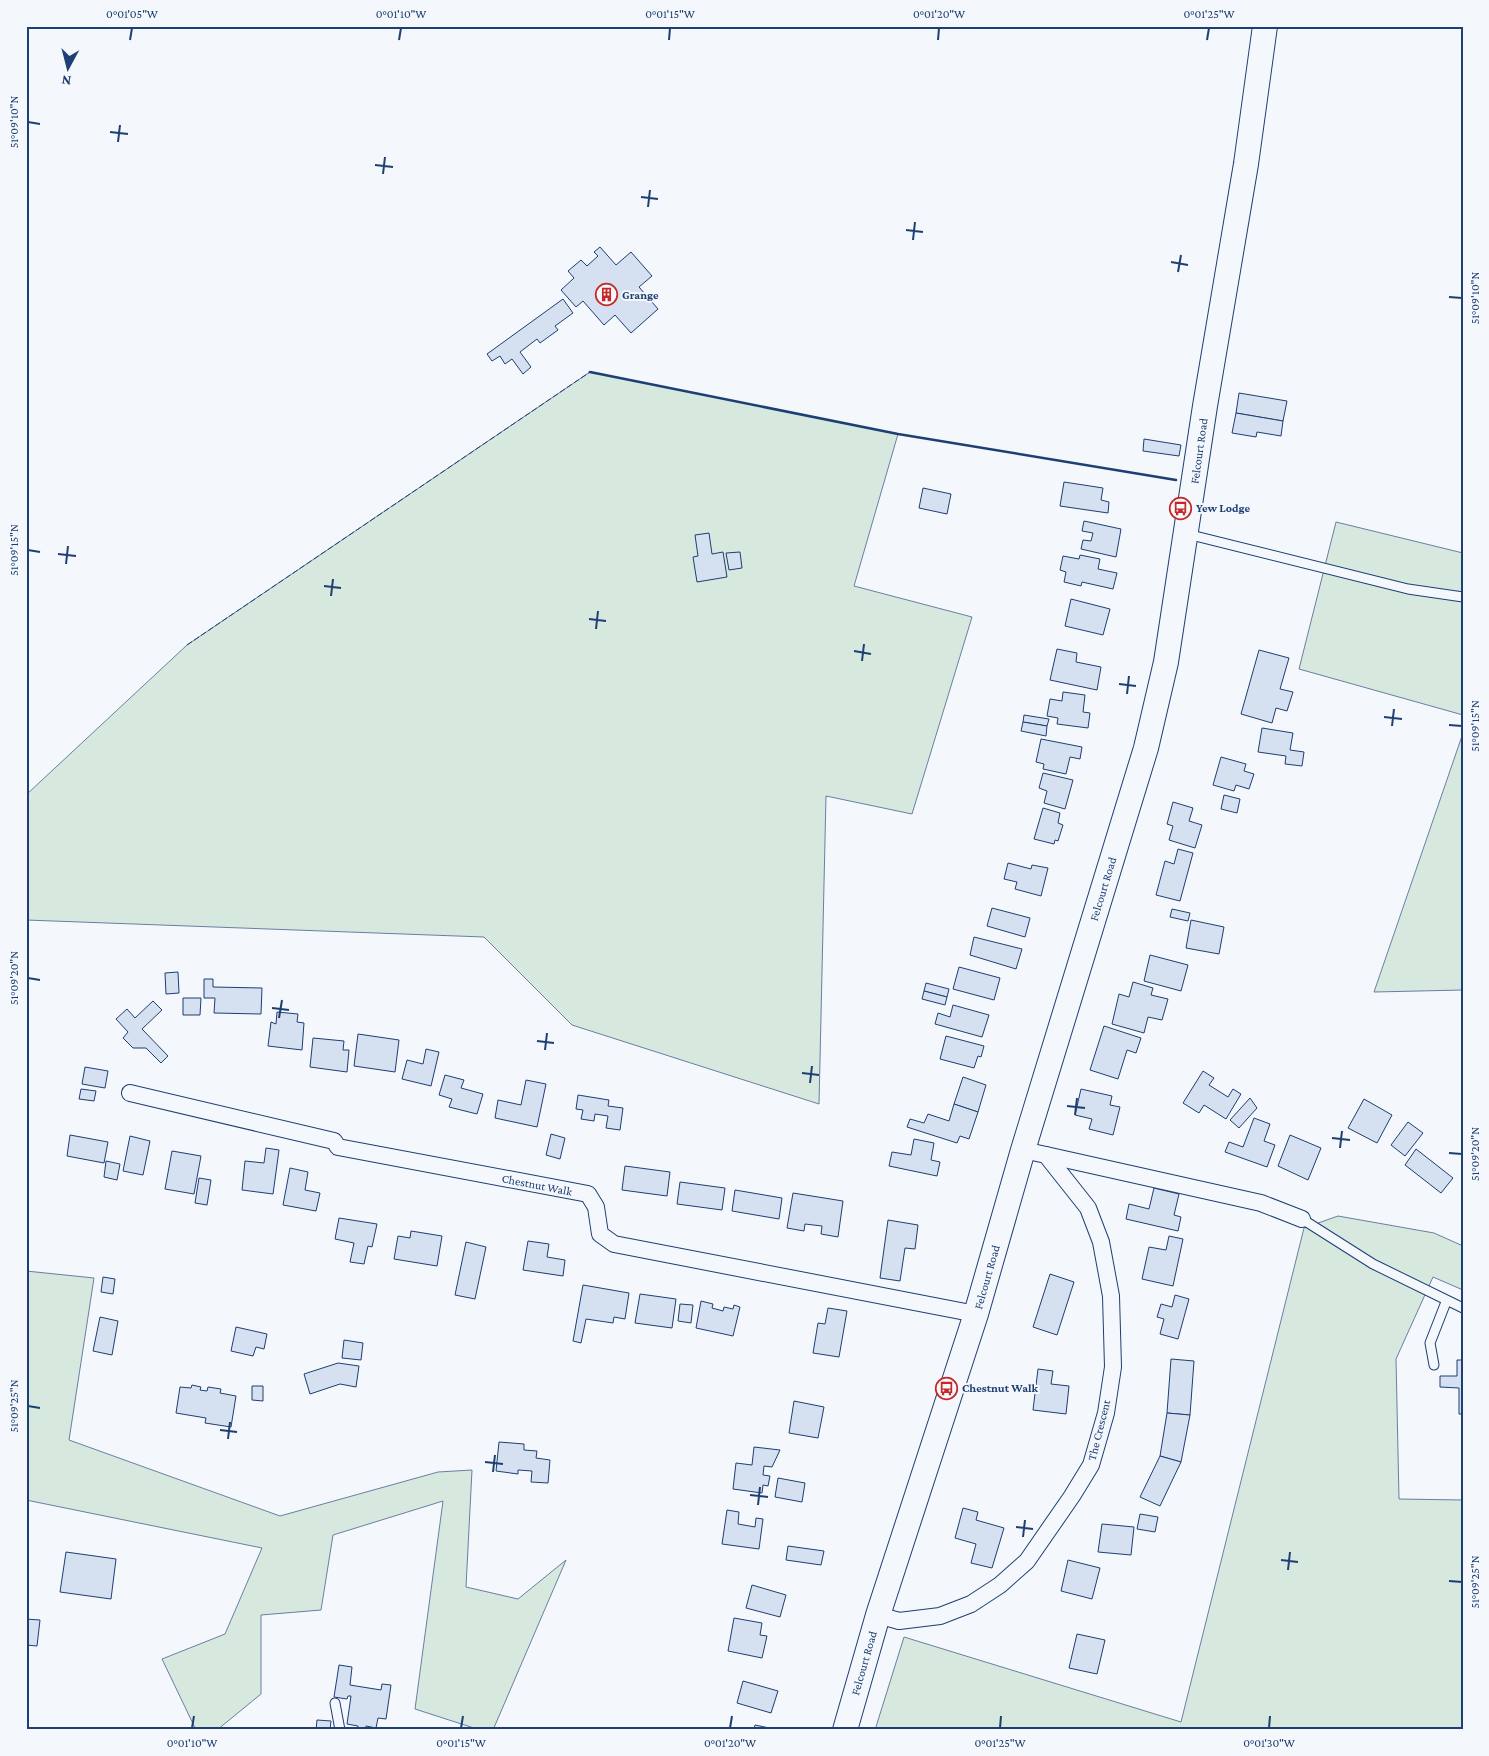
<svg xmlns="http://www.w3.org/2000/svg" width="1489" height="1756" viewBox="0 0 1489 1756" font-family="'Crimson Pro',serif">
	<style>
		.green { fill: #d7e8df; stroke: #687fa3 }
		.building { fill: #d5e0f0; stroke: #1d3f73 }
		.lines { fill: none; stroke-linecap: round; stroke-linejoin: round }
		.lane-casing { stroke: #1d3f73; stroke-width: 11 }
		.street-casing { stroke: #1d3f73; stroke-width: 18 }
		.secondary-casing { stroke: #1d3f73; stroke-width: 26 }
		.lane { stroke: #f4f7fb; stroke-width: 9 }
		.street { stroke: #f4f7fb; stroke-width: 16 }
		.secondary { stroke: #f4f7fb; stroke-width: 24 }
		.fence { stroke: #1d3f73; stroke-width: 1; stroke-dasharray: 6 2.5; stroke-linecap: butt }
		.wall { stroke: #1d3f73; stroke-width: 2.5 }
		.ticks { fill: none; stroke: #1d3f73; stroke-width: 2 }
		.labels { text-anchor: middle; stroke-width: 4; stroke-linejoin: round; paint-order: stroke }
		.poi-label { font-size: 12px; font-weight: bold; fill: #1d3f73; stroke: #f4f7fb; text-anchor: start }
		.street-label { font-size: 12px; fill: #1d3f73; stroke: #f4f7fb }
		.neatline { fill: none; stroke: #1d3f73; stroke-width: 2 }
		.ticks-label { font-size: 12px; text-anchor: middle; fill: #1d3f73 }
	</style>
	<rect width="100%" height="100%" fill="#f4f7fb"/>
	<g class="green">
		<polygon points="590,372 898,434 854,586 972,617 912,814 826,796 819,1104 572,1025 484,937 26,920 26,795 187,645"/>
		<polygon points="1336,522 1463,553 1463,715 1299,669"/>
		<polygon points="1463,733 1463,990 1374,992"/>
		<polygon points="1338,1216 1434,1233 1463,1246 1463,1290 1433,1277 1396,1359 1399,1499 1463,1500 1463,1730 875,1730 904,1637 1181,1722 1304,1228"/>
		<polygon points="26,1271 94,1278 69,1440 280,1516 438,1472 472,1470 466,1587 518,1599 566,1560 493,1730 480,1730 415,1709 443,1501 333,1535 321,1610 261,1615 261,1694 217,1730 196,1730 162,1659 225,1634 262,1548 26,1500"/>
	</g>
	<g class="building">
		<polygon points="600,247 616,265 631,252 652,276 639,287 658,309 631,333 615,315 604,325 583,301 576,307 561,290 574,278 568,271 581,260 587,266 598,256 594,252"/>
		<polygon points="563,299 573,313 555,326 558,330 540,343 537,339 520,352 531,367 523,374 512,359 505,364 500,356 492,361 487,354"/>
		<polygon points="1239,393 1287,401 1283,421 1236,413"/>
		<polygon points="1236,413 1283,421 1281,436 1257,432 1256,437 1232,433"/>
		<polygon points="1144,439 1181,445 1179,456 1143,451"/>
		<polygon points="1064,482 1103,488 1101,500 1109,502 1108,513 1060,506"/>
		<polygon points="923,488 951,494 947,514 919,508"/>
		<polygon points="1084,521 1121,529 1116,557 1081,549 1083,540 1091,541 1093,533 1082,531"/>
		<polygon points="709,533 712,554 723,552 727,577 697,582 693,557 698,556 695,535"/>
		<polygon points="740,552 742,568 729,570 726,553"/>
		<polygon points="1080,555 1100,559 1098,569 1117,573 1113,589 1082,582 1081,586 1064,582 1066,572 1060,570 1063,556 1079,559"/>
		<polygon points="1071,599 1110,609 1103,635 1065,626"/>
		<polygon points="1057,649 1077,653 1076,662 1101,667 1097,690 1050,680"/>
		<polygon points="1259,650 1289,658 1280,689 1293,692 1287,711 1276,708 1272,723 1241,714"/>
		<polygon points="1063,692 1085,695 1083,712 1090,713 1088,728 1057,724 1058,718 1047,716 1050,699 1062,701"/>
		<polygon points="1024,715 1049,719 1047,726 1023,722"/>
		<polygon points="1023,722 1047,726 1046,736 1021,731"/>
		<polygon points="1262,728 1293,733 1290,750 1304,752 1302,766 1285,764 1286,756 1258,752"/>
		<polygon points="1041,739 1082,747 1080,759 1070,757 1066,774 1043,769 1044,764 1036,762"/>
		<polygon points="1221,757 1246,764 1244,771 1254,774 1249,789 1236,785 1234,791 1213,785"/>
		<polygon points="1043,773 1073,780 1065,809 1044,803 1047,791 1039,788"/>
		<polygon points="1224,795 1240,799 1237,813 1221,809"/>
		<polygon points="1173,802 1193,808 1189,821 1202,825 1195,848 1169,840 1173,826 1167,824"/>
		<polygon points="1043,808 1060,813 1058,823 1063,825 1058,841 1055,840 1054,844 1034,839"/>
		<polygon points="1178,849 1193,853 1180,901 1156,895 1165,861 1174,864"/>
		<polygon points="1008,863 1031,869 1032,865 1048,868 1041,896 1015,889 1017,882 1004,879"/>
		<polygon points="992,908 1030,918 1025,937 987,926"/>
		<polygon points="1172,909 1190,913 1188,921 1170,917"/>
		<polygon points="1191,920 1224,927 1219,954 1186,948"/>
		<polygon points="974,937 1022,949 1016,969 970,955"/>
		<polygon points="1150,955 1188,965 1181,991 1144,981"/>
		<polygon points="959,967 1000,978 994,1000 953,989"/>
		<polygon points="178,972 179,993 166,994 165,973"/>
		<polygon points="204,979 213,979 213,987 262,988 261,1014 214,1013 215,998 204,998"/>
		<polygon points="1133,982 1153,988 1151,995 1168,999 1162,1020 1148,1017 1144,1033 1112,1024 1119,994 1129,997"/>
		<polygon points="926,983 949,989 947,997 924,991"/>
		<polygon points="924,991 947,997 945,1005 922,999"/>
		<polygon points="183,998 201,998 200,1015 183,1015"/>
		<polygon points="153,1001 162,1010 142,1029 168,1056 161,1063 146,1048 133,1048 123,1038 128,1032 116,1019 127,1009 135,1018"/>
		<polygon points="953,1005 989,1015 982,1037 935,1024 938,1013 950,1017"/>
		<polygon points="277,1012 298,1014 297,1022 304,1023 302,1050 268,1046 271,1022 276,1024"/>
		<polygon points="1104,1026 1141,1038 1136,1053 1127,1050 1118,1079 1090,1070"/>
		<polygon points="358,1034 399,1040 395,1072 354,1066"/>
		<polygon points="946,1036 984,1046 981,1057 978,1056 974,1068 940,1059"/>
		<polygon points="313,1038 344,1041 343,1050 349,1050 347,1072 310,1067"/>
		<polygon points="426,1049 439,1052 431,1086 402,1079 407,1060 423,1064"/>
		<polygon points="85,1067 108,1071 105,1088 82,1084"/>
		<polygon points="1203,1071 1214,1078 1209,1085 1228,1097 1233,1089 1241,1094 1226,1119 1204,1105 1199,1113 1183,1103"/>
		<polygon points="445,1075 464,1080 461,1088 483,1094 477,1114 449,1107 452,1099 439,1095"/>
		<polygon points="963,1077 986,1085 978,1112 954,1104"/>
		<polygon points="526,1080 546,1084 537,1127 495,1118 498,1100 521,1105"/>
		<polygon points="81,1089 96,1091 94,1101 79,1099"/>
		<polygon points="1081,1089 1112,1096 1110,1105 1120,1107 1113,1135 1089,1129 1092,1119 1075,1115"/>
		<polygon points="578,1095 609,1100 608,1106 623,1108 620,1130 606,1128 608,1116 595,1114 594,1121 581,1119 583,1110 576,1109"/>
		<polygon points="1250,1098 1257,1108 1239,1128 1230,1120"/>
		<polygon points="1364,1099 1392,1115 1377,1143 1348,1128"/>
		<polygon points="954,1104 978,1112 969,1139 960,1136 957,1143 907,1127 910,1119 924,1123 928,1114 949,1121"/>
		<polygon points="1254,1118 1270,1124 1264,1141 1275,1145 1267,1167 1225,1152 1229,1142 1243,1147"/>
		<polygon points="1408,1122 1423,1133 1405,1156 1391,1145"/>
		<polygon points="551,1134 565,1138 560,1159 546,1155"/>
		<polygon points="70,1135 108,1142 104,1163 67,1156"/>
		<polygon points="1290,1135 1321,1148 1308,1180 1278,1166"/>
		<polygon points="130,1136 150,1141 143,1175 123,1171"/>
		<polygon points="914,1139 934,1143 931,1160 940,1162 937,1176 889,1166 892,1152 911,1155"/>
		<polygon points="266,1148 279,1150 273,1194 242,1190 245,1161 264,1163"/>
		<polygon points="1416,1149 1453,1178 1441,1193 1405,1165"/>
		<polygon points="172,1151 201,1156 194,1194 165,1189"/>
		<polygon points="106,1161 120,1164 117,1180 104,1177"/>
		<polygon points="625,1166 670,1172 667,1196 622,1190"/>
		<polygon points="290,1168 308,1172 305,1190 320,1193 316,1211 283,1205"/>
		<polygon points="199,1178 211,1180 207,1205 195,1203"/>
		<polygon points="680,1182 725,1188 722,1210 677,1204"/>
		<polygon points="1154,1188 1179,1194 1174,1215 1181,1217 1178,1231 1126,1219 1129,1204 1149,1209"/>
		<polygon points="735,1190 782,1198 779,1219 732,1211"/>
		<polygon points="793,1193 843,1201 838,1237 821,1234 822,1226 805,1224 804,1231 787,1228"/>
		<polygon points="339,1218 377,1224 372,1247 368,1246 364,1264 350,1262 354,1243 335,1239"/>
		<polygon points="888,1220 918,1225 915,1249 905,1248 900,1281 880,1278"/>
		<polygon points="411,1231 442,1236 437,1266 394,1259 398,1236 410,1238"/>
		<polygon points="1169,1236 1183,1239 1173,1286 1142,1279 1149,1247 1166,1250"/>
		<polygon points="528,1241 549,1244 547,1257 565,1260 563,1276 523,1270"/>
		<polygon points="466,1242 486,1247 475,1299 455,1295"/>
		<polygon points="1050,1274 1074,1282 1057,1335 1033,1327"/>
		<polygon points="103,1277 115,1279 113,1294 101,1292"/>
		<polygon points="583,1285 629,1293 625,1319 614,1317 613,1323 586,1319 581,1343 573,1341"/>
		<polygon points="640,1294 676,1299 672,1328 635,1323"/>
		<polygon points="1175,1295 1189,1299 1178,1339 1160,1334 1164,1319 1157,1317 1161,1304 1172,1307"/>
		<polygon points="701,1301 713,1304 712,1308 723,1311 724,1307 733,1309 734,1305 740,1307 733,1336 696,1328"/>
		<polygon points="680,1304 693,1305 691,1323 678,1321"/>
		<polygon points="828,1308 847,1311 839,1357 813,1353 818,1323 825,1324"/>
		<polygon points="100,1317 118,1321 112,1355 93,1351"/>
		<polygon points="236,1327 267,1334 264,1349 256,1347 253,1356 231,1351"/>
		<polygon points="344,1340 363,1343 361,1360 342,1358"/>
		<polygon points="1171,1359 1194,1361 1190,1415 1167,1413"/>
		<polygon points="1457,1360 1463,1360 1463,1414 1459,1414 1459,1388 1440,1387 1440,1376 1457,1376"/>
		<polygon points="338,1363 359,1366 356,1387 340,1384 310,1394 304,1374"/>
		<polygon points="1038,1369 1053,1371 1051,1384 1069,1386 1066,1414 1033,1410"/>
		<polygon points="192,1385 201,1387 200,1390 207,1391 208,1387 221,1389 220,1393 236,1396 231,1427 205,1423 206,1418 176,1413 180,1387 191,1388"/>
		<polygon points="252,1386 263,1386 263,1401 252,1400"/>
		<polygon points="794,1401 824,1407 818,1438 789,1433"/>
		<polygon points="1167,1413 1190,1415 1181,1462 1160,1456"/>
		<polygon points="499,1442 524,1444 524,1450 537,1451 536,1458 550,1460 548,1483 531,1482 532,1471 518,1470 518,1474 496,1471"/>
		<polygon points="754,1447 780,1450 772,1467 764,1466 763,1475 770,1476 768,1486 763,1485 762,1493 733,1489 736,1463 752,1465"/>
		<polygon points="1160,1456 1181,1462 1160,1506 1140,1497"/>
		<polygon points="778,1478 805,1483 802,1502 775,1497"/>
		<polygon points="963,1508 978,1512 976,1520 1004,1528 992,1568 971,1563 976,1544 955,1538"/>
		<polygon points="727,1510 739,1512 738,1524 755,1527 756,1518 763,1519 759,1549 722,1544"/>
		<polygon points="1140,1514 1158,1517 1155,1532 1137,1529"/>
		<polygon points="1102,1524 1134,1527 1131,1555 1098,1552"/>
		<polygon points="788,1546 824,1551 821,1565 786,1560"/>
		<polygon points="66,1552 116,1559 111,1599 60,1592"/>
		<polygon points="1068,1560 1100,1568 1092,1599 1061,1591"/>
		<polygon points="752,1585 786,1595 780,1617 746,1608"/>
		<polygon points="734,1618 762,1623 760,1635 767,1636 762,1658 728,1651"/>
		<polygon points="26,1619 40,1620 37,1646 26,1645"/>
		<polygon points="1077,1634 1105,1640 1097,1674 1069,1668"/>
		<polygon points="339,1665 352,1667 350,1685 381,1690 382,1684 391,1685 386,1719 378,1718 376,1728 366,1726 365,1730 358,1730 358,1726 347,1724 351,1696 348,1696 347,1699 334,1697"/>
		<polygon points="743,1681 778,1691 771,1713 737,1703"/>
		<polygon points="317,1720 331,1721 330,1730 316,1730"/>
		<polygon points="755,1725 779,1730 754,1730"/>
	</g>
	<g class="lines">
		<defs>
			<g id="lane">
				<polyline points="1187,534 1408,589 1463,597"/>
				<polyline points="1302,1219 1373,1264 1463,1308"/>
				<polyline points="1434,1365 1430,1343 1446,1302"/>
				<polyline points="335,1703 340,1730"/>
			</g>
			<g id="street">
				<polyline points="130,1093 334,1141 338,1147 588,1194 596,1207 600,1234 614,1244 976,1314"/>
				<polyline points="1046,1155 1261,1203 1302,1219"/>
				<polyline points="878,1615 899,1621 940,1616 971,1604 1000,1585 1027,1561 1072,1496 1091,1465 1106,1413 1113,1367 1111,1296 1101,1242 1088,1208 1046,1155 1023,1150"/>
			</g>
			<polyline id="secondary" points="845,1730 878,1615 976,1314 1023,1150 1146,748 1166,662 1205,406 1246,164 1265,26"/>
		</defs>
		<use href="#lane" class="lane-casing"/>
		<use href="#street" class="street-casing"/>
		<use href="#secondary" class="secondary-casing"/>
		<use href="#lane" class="lane"/>
		<use href="#street" class="street"/>
		<use href="#secondary" class="secondary"/>
		<polyline class="fence" points="187,645 590,372"/>
		<polyline class="wall" points="590,372 898,434 1176,480"/>
	</g>
	<path class="ticks" d="M 130,40 L 132,28M 399,40 L 401,28M 669,40 L 670,28M 938,40 L 939,28M 1207,40 L 1209,28M 28,122 L 40,124M 110,132 L 128,134M 118,142 L 120,125M 375,165 L 393,167M 383,174 L 385,157M 641,197 L 658,199M 648,207 L 650,190M 906,230 L 923,232M 913,240 L 915,222M 1171,262 L 1188,265M 1178,272 L 1181,255M 1449,297 L 1462,298M 28,550 L 40,552M 58,554 L 76,556M 66,564 L 68,546M 324,586 L 341,588M 331,596 L 333,579M 589,619 L 606,621M 596,629 L 598,611M 854,651 L 871,654M 862,661 L 864,644M 1119,684 L 1136,686M 1127,694 L 1129,676M 1384,717 L 1402,719M 1449,725 L 1462,726M 1392,726 L 1394,709M 28,978 L 40,980M 272,1008 L 289,1010M 279,1018 L 282,1000M 537,1041 L 554,1043M 545,1050 L 547,1033M 802,1073 L 819,1075M 810,1083 L 812,1066M 1067,1106 L 1085,1108M 1075,1115 L 1077,1098M 1332,1138 L 1350,1140M 1340,1148 L 1342,1131M 1449,1153 L 1462,1154M 28,1406 L 40,1408M 220,1430 L 237,1432M 228,1439 L 230,1422M 485,1462 L 503,1464M 493,1472 L 495,1455M 750,1495 L 768,1497M 758,1505 L 760,1487M 1016,1527 L 1033,1529M 1023,1537 L 1025,1520M 1281,1560 L 1298,1562M 1288,1570 L 1290,1552M 1449,1581 L 1462,1582M 192,1728 L 194,1716M 461,1728 L 463,1716M 730,1728 L 732,1716M 1000,1728 L 1001,1716M 1269,1728 L 1270,1716"/>
	<defs>
		<symbol id="building-ring" viewBox="-11 -11 22 22"><circle r="9.5" fill="#f4f7fb" stroke="#c62828" stroke-width="1.5"/><path d="M-4-6H4V6H1V3H-1V6H-4ZM-2.5-4.3h1.7v1.8h-1.7ZM.8-4.3h1.7v1.8H.8ZM-2.5-1h1.7V.8h-1.7ZM.8-1h1.7V.8H.8Z" fill="#c62828"/></symbol>
		<symbol id="bus-ring" viewBox="-11 -11 22 22"><circle r="9.5" fill="#f4f7fb" stroke="#c62828" stroke-width="1.5"/><path d="M-5-6H5V4H4V6H2V4H-2V6H-4V4H-5ZM-3.5-4V0h7V-4ZM-3.5 1.2v1.5H-2V1.2ZM2 1.2v1.5H3.5V1.2Z" fill="#c62828"/></symbol>
	</defs>
	<g fill-rule="evenodd">
		<use href="#building-ring" x="594" y="282" width="25" height="25"/>
		<use href="#bus-ring" x="1168" y="496" width="25" height="25"/>
		<use href="#bus-ring" x="934" y="1376" width="25" height="25"/>
	</g>
	<g class="labels">
		<g class="poi-label">
			<text x="622" y="299">Grange</text>
			<text x="1196" y="512">Yew Lodge</text>
			<text x="962" y="1392">Chestnut Walk</text>
		</g>
		<g class="street-label">
			<text transform="translate(1199 451) rotate(-82)" y="4">Felcourt Road</text>
			<text transform="translate(1103 889) rotate(-73)" y="4">Felcourt Road</text>
			<text transform="translate(537 1185) rotate(11)" y="4">Chestnut Walk</text>
			<text transform="translate(987 1277) rotate(-74)" y="4">Felcourt Road</text>
			<text transform="translate(1099 1430) rotate(-76)" y="4">The Crescent</text>
			<text transform="translate(864 1663) rotate(-74)" y="4">Felcourt Road</text>
		</g>
	</g>
	<rect width="1489" height="1756" fill="none" stroke="#f4f7fb" stroke-width="55"/>
	<g transform="translate(68 68) rotate(187)" stroke="#f4f7fb" stroke-width="4" paint-order="stroke">
	<path d="M0-4L9 19L0 12L-9 19Z" fill="#1d3f73"/>
	<text y="-8" font-size="14" font-weight="bold" text-anchor="middle" fill="#1d3f73">N</text>
	</g>
	<rect x="28" y="28" width="1434" height="1700" class="neatline"/>
	<g class="ticks-label">
		<text x="132" y="18">0°01'05"W</text>
		<text x="401" y="18">0°01'10"W</text>
		<text x="670" y="18">0°01'15"W</text>
		<text x="939" y="18">0°01'20"W</text>
		<text x="1209" y="18">0°01'25"W</text>
		<text transform="translate(14 122) rotate(-90)" y="4">51°09'10"N</text>
		<text transform="translate(1475 298) rotate(-90)" y="4">51°09'10"N</text>
		<text transform="translate(14 550) rotate(-90)" y="4">51°09'15"N</text>
		<text transform="translate(1475 726) rotate(-90)" y="4">51°09'15"N</text>
		<text transform="translate(14 978) rotate(-90)" y="4">51°09'20"N</text>
		<text transform="translate(1475 1154) rotate(-90)" y="4">51°09'20"N</text>
		<text transform="translate(14 1406) rotate(-90)" y="4">51°09'25"N</text>
		<text transform="translate(1475 1582) rotate(-90)" y="4">51°09'25"N</text>
		<text x="192" y="1747">0°01'10"W</text>
		<text x="461" y="1747">0°01'15"W</text>
		<text x="730" y="1747">0°01'20"W</text>
		<text x="1000" y="1747">0°01'25"W</text>
		<text x="1269" y="1747">0°01'30"W</text>
	</g>
</svg>
